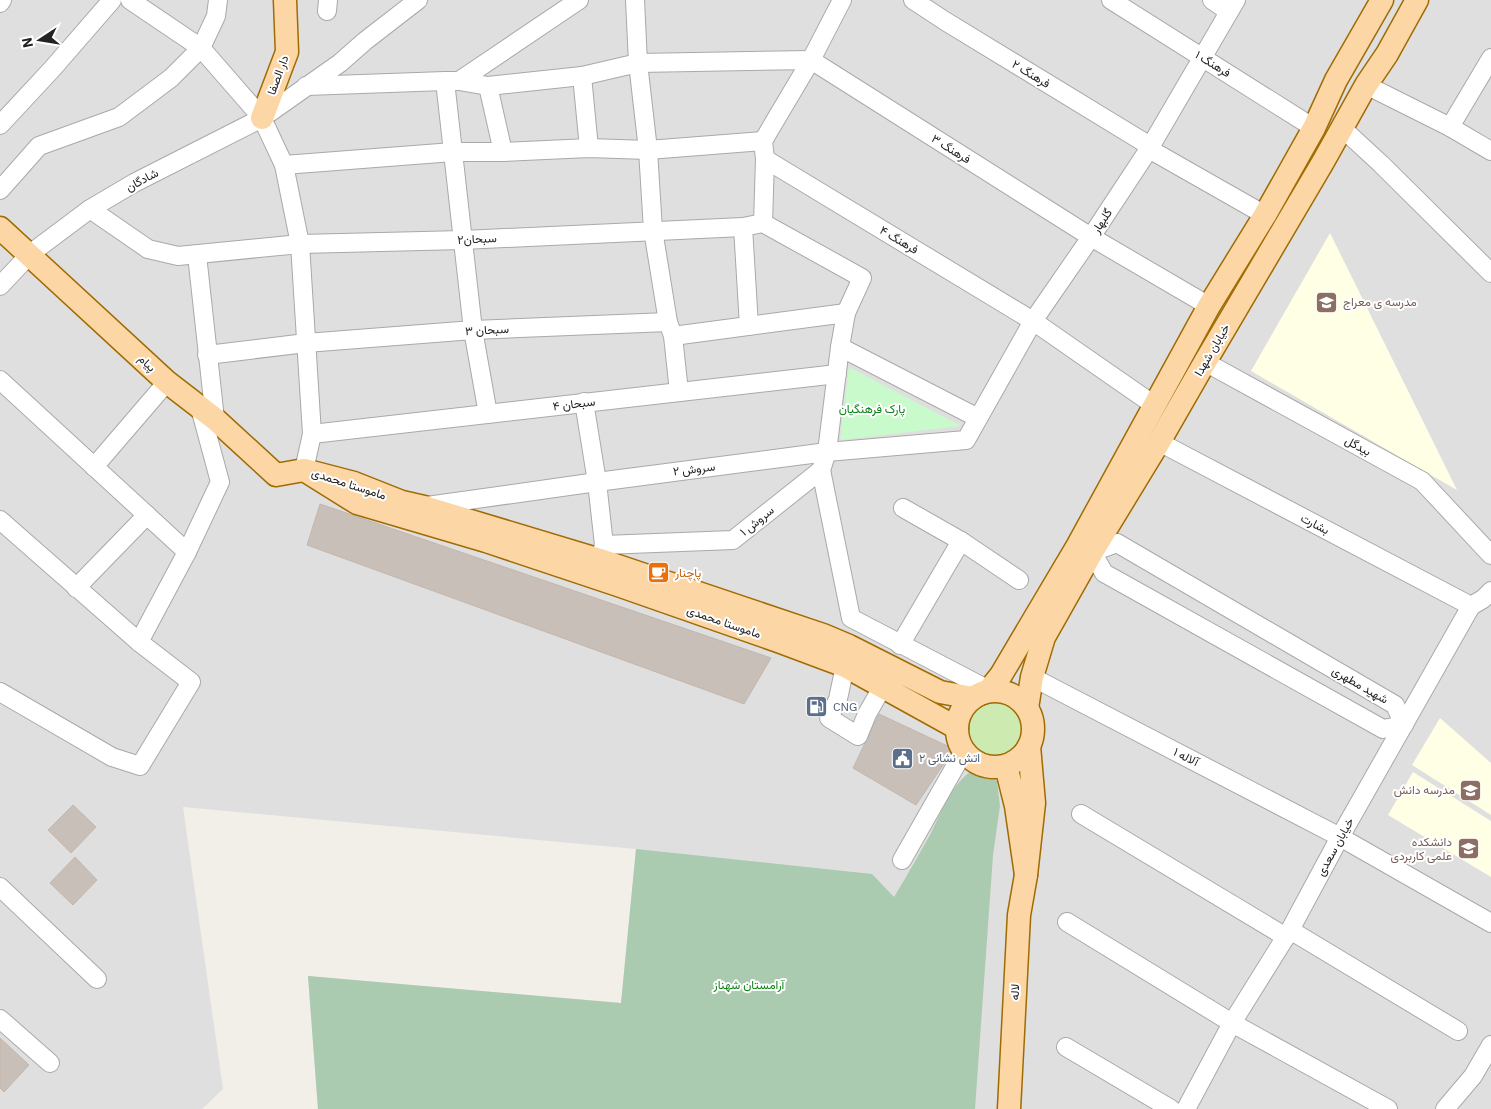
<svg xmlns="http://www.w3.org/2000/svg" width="1491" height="1109" viewBox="0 0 1491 1109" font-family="'IBM Plex Sans',Vazirmatn,sans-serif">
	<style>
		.residential { fill: #e0dfdf }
		.education { fill: #ffffe5 }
		.grass { fill: #cdebb0 }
		.cemetery { fill: #aacbaf }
		.park { fill: #c8facc }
		.building { fill: #c7bfb8; stroke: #c4b6ab }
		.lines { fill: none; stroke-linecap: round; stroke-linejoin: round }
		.minor-casing { stroke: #a9a9a9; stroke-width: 20 }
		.major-casing { stroke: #a06b00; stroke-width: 25 }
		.minor { stroke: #fff; stroke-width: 18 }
		.major { stroke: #fcd6a4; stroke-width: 22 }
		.labels { text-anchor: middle; stroke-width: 4; stroke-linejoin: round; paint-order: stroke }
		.street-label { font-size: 12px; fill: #222; stroke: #fff }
		.education-label { font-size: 12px; fill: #785e54; stroke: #fff; text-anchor: end }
		.park-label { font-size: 12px; fill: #0c8416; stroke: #fff }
		.food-label { font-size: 12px; fill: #c56008; stroke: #fff; text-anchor: start }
		.service-label { font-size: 12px; fill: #4e5e75; stroke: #fff; text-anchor: start }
	</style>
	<rect width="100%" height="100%" fill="#f2efe9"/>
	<polygon class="residential" points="0,0 1491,0 1491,1109 318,1109 308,976 621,1003 636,849 183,807 223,1089 202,1109 0,1109"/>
	<g class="education">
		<polygon points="1330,233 1457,490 1251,371"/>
		<polygon points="1440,718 1491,763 1491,815 1412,765"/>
		<polygon points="1413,772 1491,821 1491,877 1388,815"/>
	</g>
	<circle class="grass" cx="996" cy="728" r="27"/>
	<path class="cemetery" d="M 974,769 L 982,770 L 997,781 L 1000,806 L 993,855 L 975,1109 L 318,1109 L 308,976 L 621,1003 L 636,849 L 872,874 L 894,897 C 907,876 919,854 931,833 C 942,811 952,783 974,769 Z"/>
	<polygon class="park" points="849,367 961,426 840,440"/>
	<g class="building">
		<polygon points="320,504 771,658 744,704 307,545"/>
		<polygon points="879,714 954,749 916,805 853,768"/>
		<polygon points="73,805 96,827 71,853 48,830"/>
		<polygon points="75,857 97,880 73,905 50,883"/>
		<polygon points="0,1038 29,1065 4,1092 0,1088"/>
	</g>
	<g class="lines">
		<defs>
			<g id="minor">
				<polyline points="130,0 201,48 262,118 284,165 300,244 312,434 304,470"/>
				<polyline points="635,0 638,63 648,150 653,230 668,322 673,336 679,392"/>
				<polyline points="913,0 945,21 1150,146"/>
				<polyline points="1111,0 1314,128"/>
				<polyline points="1212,0 1228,11"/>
				<polyline points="0,3 2,0"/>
				<polyline points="327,11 328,0"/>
				<polyline points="582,76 589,148"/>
				<polyline points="445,81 473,330 488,414"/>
				<polyline points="459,81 579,0"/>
				<polyline points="1366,85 1450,127 1491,151"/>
				<polyline points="306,86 445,81 459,81 488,86 582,76 638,63 811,60 1091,237 1209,306"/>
				<polyline points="488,86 503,152"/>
				<polyline points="0,125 53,68 112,0"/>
				<polyline points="1450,127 1491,58"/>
				<polyline points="1342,128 1381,164 1491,273"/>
				<polyline points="1149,149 1265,215"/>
				<polyline points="765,159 1033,321 1154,405"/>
				<polyline points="284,165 453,152 503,152 589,148 648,150 763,141"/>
				<polyline points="0,190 39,146 119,117 171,78 201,48 216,16 218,0"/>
				<polyline points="90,209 148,249 178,256 300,244 463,240 743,227 763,223 862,278 846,313 840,347 827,452 821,470 733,540 604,545"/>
				<polyline points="763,223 765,159 763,141 811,60 842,0"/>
				<polyline points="743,227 749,326"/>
				<polyline points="197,255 215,419"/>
				<polyline points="0,286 30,254 90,209 134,183 262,118 340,63 365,41 418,0"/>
				<polyline points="673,336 846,313"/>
				<polyline points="840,347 978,418"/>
				<polyline points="207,355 306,343 473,330 668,322"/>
				<polyline points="1205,362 1422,481 1491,555"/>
				<polyline points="0,380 187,552"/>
				<polyline points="584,402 597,482 604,545 601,555"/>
				<polyline points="312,434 837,374"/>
				<polyline points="1159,442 1471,606"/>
				<polyline points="94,467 167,382"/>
				<polyline points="821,470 851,618 989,690"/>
				<polyline points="427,506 597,482 827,452 966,440 1033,321 1091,237 1149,149 1236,0"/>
				<polyline points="903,508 961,541 1019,580"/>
				<polyline points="0,520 139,642 191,682 140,766 112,757 0,692"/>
				<polygon points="1117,543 1395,705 1404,725 1383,729 1104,573 1092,552"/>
				<polyline points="76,588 147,515"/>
				<polyline points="139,642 187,552 220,482 200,408"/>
				<polyline points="900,645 961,541"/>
				<polyline points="845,666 838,699 829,718 858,736 867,714 883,686"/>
				<polyline points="1032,677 1340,837 1491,923"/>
				<polyline points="1081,814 1286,937"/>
				<polyline points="902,860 964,751"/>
				<polyline points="0,887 97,979"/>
				<polyline points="1067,922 1232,1023 1388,1109"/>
				<polyline points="1290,930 1458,1031"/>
				<polyline points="0,1019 50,1063"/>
				<polyline points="1066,1047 1171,1109"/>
				<polyline points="1186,1109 1232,1023 1290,930 1340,837 1471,606 1483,599 1491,591"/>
				<polyline points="1445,1109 1473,1076 1491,1045"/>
			</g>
			<g id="major">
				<polyline points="262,118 287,52 285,0"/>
				<polyline points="0,228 167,382 215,419 276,475 304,470"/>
				<circle cx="995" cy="729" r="38"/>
				<polyline points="980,694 989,690 1001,675 1078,545 1209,306 1265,215 1314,128 1336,80 1382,0"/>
				<polyline points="1027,708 1032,677 1044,637 1092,552 1159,442 1205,362 1323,162 1366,85 1387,54 1417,0"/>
				<polyline points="957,728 845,666 778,641 618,585 486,541 357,503 304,470 354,483 402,502 424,507 600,560 823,635 849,646 940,692 973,698"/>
				<polyline points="1006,766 1016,806 1026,875 1034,803 1029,746"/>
				<polyline points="1009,1109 1019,915 1026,875"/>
			</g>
		</defs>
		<use href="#minor" class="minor-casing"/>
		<use href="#major" class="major-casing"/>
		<use href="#minor" class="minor"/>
		<use href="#major" class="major"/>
	</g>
	<defs>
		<symbol id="school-square" viewBox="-11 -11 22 22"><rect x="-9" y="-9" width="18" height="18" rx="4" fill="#8d6e63" stroke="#fff"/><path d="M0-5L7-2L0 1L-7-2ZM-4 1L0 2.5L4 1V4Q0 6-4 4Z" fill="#fff"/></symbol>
		<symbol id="cafe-square" viewBox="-11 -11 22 22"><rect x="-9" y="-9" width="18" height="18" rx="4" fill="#e8710a" stroke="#fff"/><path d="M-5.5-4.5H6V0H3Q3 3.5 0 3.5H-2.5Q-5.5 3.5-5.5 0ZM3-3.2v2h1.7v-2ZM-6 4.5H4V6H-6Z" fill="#fff"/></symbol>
		<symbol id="fuel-square" viewBox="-11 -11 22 22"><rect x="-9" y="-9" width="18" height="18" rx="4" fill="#5c6f8a" stroke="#fff"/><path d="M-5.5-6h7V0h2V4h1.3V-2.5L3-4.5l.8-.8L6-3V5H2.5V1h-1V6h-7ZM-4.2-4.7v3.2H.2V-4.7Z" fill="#fff"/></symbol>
		<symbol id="civic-square" viewBox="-11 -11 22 22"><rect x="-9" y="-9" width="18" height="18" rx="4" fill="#5c6f8a" stroke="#fff"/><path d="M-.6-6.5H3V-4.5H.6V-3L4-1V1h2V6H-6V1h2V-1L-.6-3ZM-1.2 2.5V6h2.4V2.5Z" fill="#fff"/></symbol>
		<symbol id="university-square" viewBox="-11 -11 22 22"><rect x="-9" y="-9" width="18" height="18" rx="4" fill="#8d6e63" stroke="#fff"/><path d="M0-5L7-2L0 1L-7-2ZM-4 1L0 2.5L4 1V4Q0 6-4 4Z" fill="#fff"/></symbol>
	</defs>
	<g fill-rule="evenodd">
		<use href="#school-square" x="1314" y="290" width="25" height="25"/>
		<use href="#cafe-square" x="646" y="560" width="25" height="25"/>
		<use href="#fuel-square" x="804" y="694" width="25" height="25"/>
		<use href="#civic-square" x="890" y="746" width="25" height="25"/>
		<use href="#school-square" x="1458" y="778" width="25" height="25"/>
		<use href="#university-square" x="1456" y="836" width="25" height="25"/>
	</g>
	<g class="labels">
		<g class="street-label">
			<text transform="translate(1213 64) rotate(32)" y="4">فرهنگ ۱</text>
			<text transform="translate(1031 74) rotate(31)" y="4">فرهنگ ۲</text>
			<text transform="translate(278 75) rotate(-70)" y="4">دار الصفا</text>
			<text transform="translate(951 149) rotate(32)" y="4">فرهنگ ۳</text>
			<text transform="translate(142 180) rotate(-28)" y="4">شادگان</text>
			<text transform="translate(1102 221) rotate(-57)" y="4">گلبهار</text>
			<text transform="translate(477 239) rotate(-3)" y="4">سبحان۲</text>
			<text transform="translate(899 240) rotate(31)" y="4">فرهنگ ۴</text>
			<text transform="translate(487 330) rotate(-3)" y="4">سبحان ۳</text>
			<text transform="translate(1212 350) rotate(-60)" y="4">خیابان شهدا</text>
			<text transform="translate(147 363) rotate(43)" y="4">پیام</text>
			<text transform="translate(574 404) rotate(-7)" y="4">سبحان ۴</text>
			<text transform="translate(1358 446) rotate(29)" y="4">بیدگل</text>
			<text transform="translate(694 469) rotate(-7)" y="4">سروش ۲</text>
			<text transform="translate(349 484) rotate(18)" y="4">ماموستا محمدی</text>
			<text transform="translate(757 521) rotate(-39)" y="4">سروش ۱</text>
			<text transform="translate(1315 524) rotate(28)" y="4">بشارت</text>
			<text transform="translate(724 622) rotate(19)" y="4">ماموستا محمدی</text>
			<text transform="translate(1360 685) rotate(30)" y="4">شهید مطهری</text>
			<text transform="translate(1186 757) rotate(27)" y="4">آلاله ۱</text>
			<text transform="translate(1335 847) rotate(-61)" y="4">خیابان سعدی</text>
			<text transform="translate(1015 992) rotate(-87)" y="4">لاله</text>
		</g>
		<g class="education-label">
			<text x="1343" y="306" text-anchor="start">مدرسه ی معراج</text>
			<text x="1455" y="794">مدرسه دانش</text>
			<text x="1452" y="846">دانشکده<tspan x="1452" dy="14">علمی کاربردی</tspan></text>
		</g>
		<g class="park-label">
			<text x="872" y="413">پارک فرهنگیان</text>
			<text x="749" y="989">آرامستان شهناز</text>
		</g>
		<g class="food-label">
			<text x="675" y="577">پاچنار</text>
		</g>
		<g class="service-label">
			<text x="833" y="711">CNG</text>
			<text x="919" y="762">اتش نشانی ۲</text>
		</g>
	</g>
	<g transform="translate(40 40) rotate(258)" stroke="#ffffff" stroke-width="4" paint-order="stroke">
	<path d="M0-4L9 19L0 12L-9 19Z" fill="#222222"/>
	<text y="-8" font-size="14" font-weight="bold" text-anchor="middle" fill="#222222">N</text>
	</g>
</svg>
